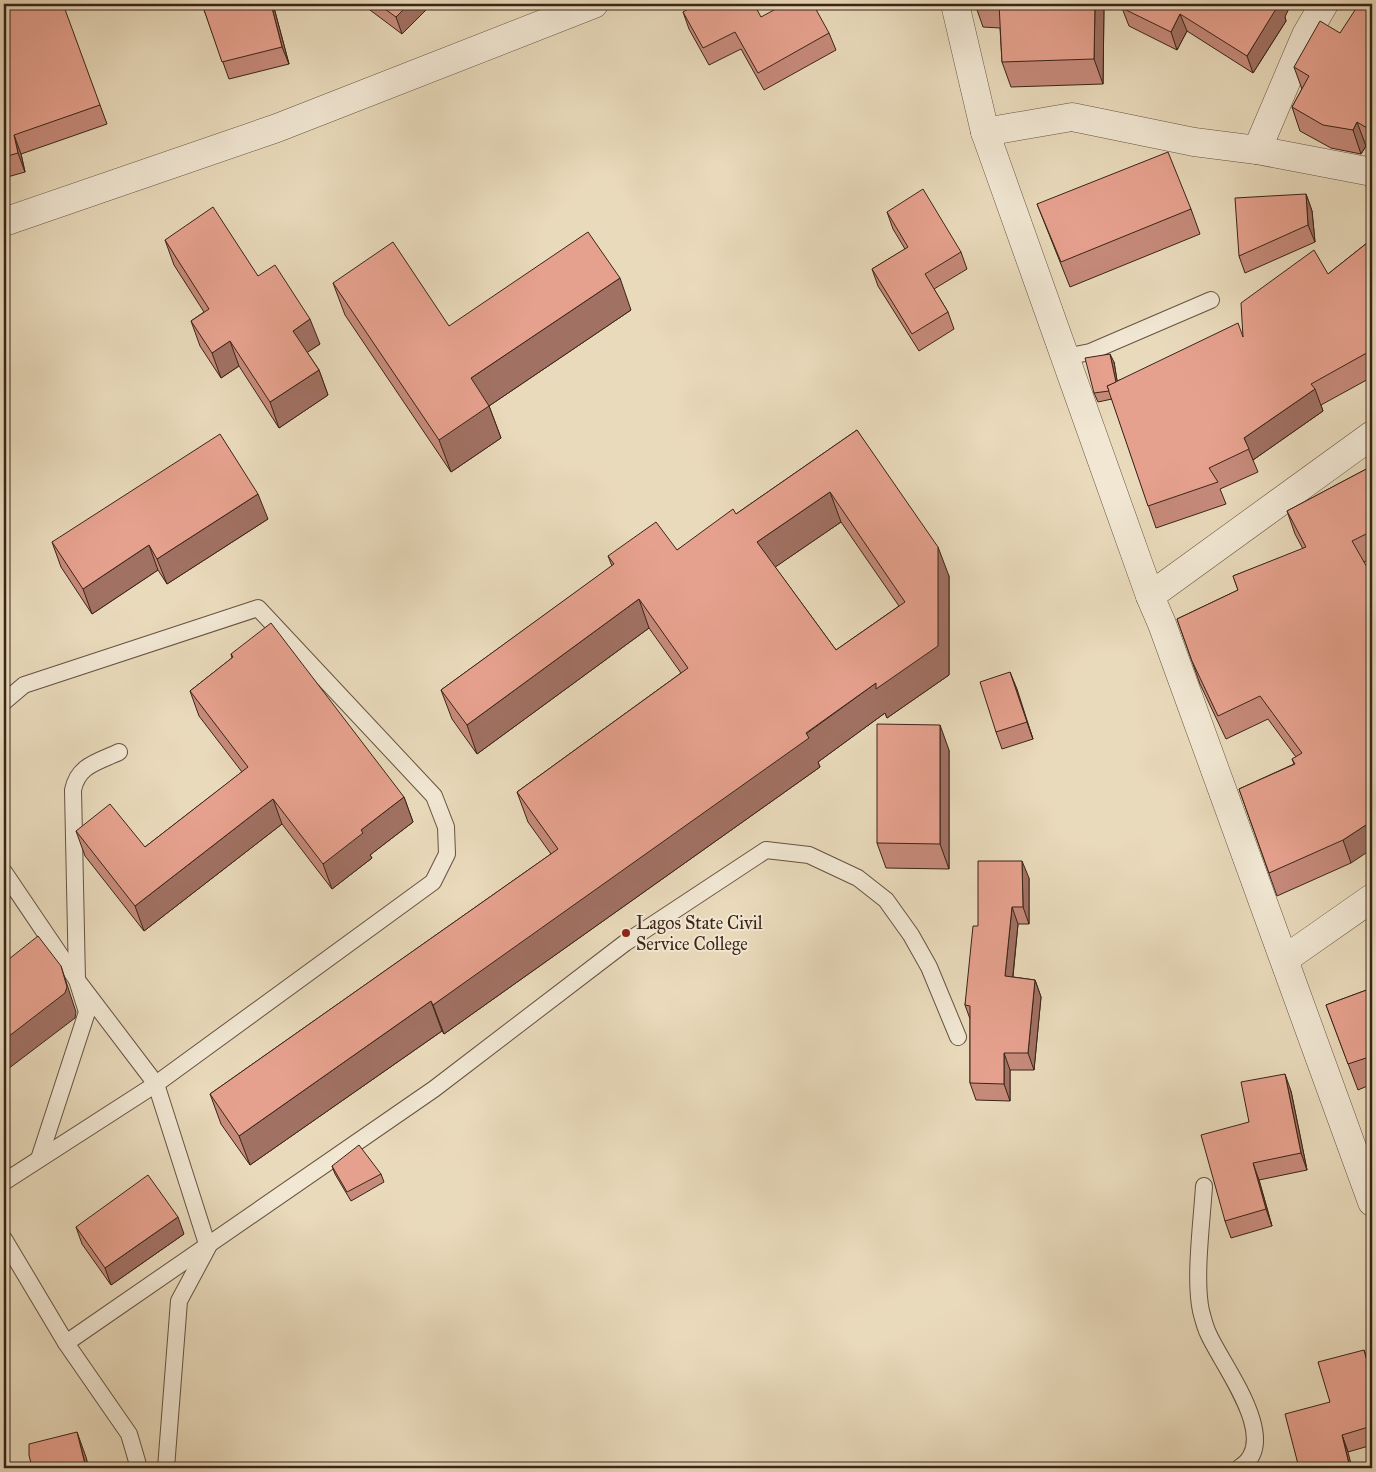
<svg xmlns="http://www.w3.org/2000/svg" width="1376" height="1472" viewBox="0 0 1376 1472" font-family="'IM FELL Great Primer',serif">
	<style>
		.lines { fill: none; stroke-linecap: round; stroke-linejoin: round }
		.service-casing { stroke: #665241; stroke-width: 18 }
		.minor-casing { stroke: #665241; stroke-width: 29 }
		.service { stroke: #f1e7d3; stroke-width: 16 }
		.minor { stroke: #f1e7d3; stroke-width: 28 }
		.wall { fill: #c68a7a; stroke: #3a2418; fill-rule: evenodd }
		.shaded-wall { fill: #a17163; stroke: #3a2418 }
		.building { fill: #e6a18e; stroke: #3a2418; fill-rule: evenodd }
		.poi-dot { fill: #8f2418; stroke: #f1e7d3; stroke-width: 2 }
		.labels { text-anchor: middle; stroke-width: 4; stroke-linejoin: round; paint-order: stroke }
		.poi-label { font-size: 18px; fill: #3a2418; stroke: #f1e7d3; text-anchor: start }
	</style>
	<rect width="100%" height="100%" fill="#e9dabb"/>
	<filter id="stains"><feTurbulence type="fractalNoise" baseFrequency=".004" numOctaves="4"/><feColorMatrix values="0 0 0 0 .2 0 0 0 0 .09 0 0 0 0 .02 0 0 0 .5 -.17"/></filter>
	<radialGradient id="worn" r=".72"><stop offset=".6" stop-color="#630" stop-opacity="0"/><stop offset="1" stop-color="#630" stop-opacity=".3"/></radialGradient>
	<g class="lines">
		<defs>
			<g id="service">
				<polyline points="1065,357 1090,352 1211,300"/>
				<polyline points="4,702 24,685 258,608 434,796 446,827 447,854 433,882 156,1084 4,1182"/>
				<polyline points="4,872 77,980 156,1084 208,1247 179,1301 166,1468"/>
				<path d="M 39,1159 L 87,1012 L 77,980 L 73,790 C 78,765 98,762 119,752"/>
				<path d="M 1204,1186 C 1202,1220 1194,1279 1201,1311 C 1203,1318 1205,1327 1208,1333 C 1221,1364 1284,1442 1239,1468"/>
				<polyline points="4,1239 66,1343 129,1434 139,1468"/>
				<polyline points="66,1343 434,1089 625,943 766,850 809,855 858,878 886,900 911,935 929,967 958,1037"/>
			</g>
			<g id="minor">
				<polyline points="955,4 985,132 1150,596 1162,624 1372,1202"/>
				<polyline points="985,132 1072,117 1194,142 1257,150 1372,172"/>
				<polyline points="1257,150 1306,35 1324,4"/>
				<polyline points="4,222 277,128 594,4"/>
				<polyline points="1150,596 1372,435"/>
				<polyline points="1285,959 1372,898"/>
			</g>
		</defs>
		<use href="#service" class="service-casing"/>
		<use href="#minor" class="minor-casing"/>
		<use href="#service" class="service"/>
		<use href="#minor" class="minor"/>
	</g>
	<g class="wall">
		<polygon points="4,4 100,105 107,124 21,154 25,172 4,178"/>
		<polygon points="202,4 273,4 289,64 229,79"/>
		<polygon points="362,4 432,4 402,34"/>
		<polygon points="975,4 1104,4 1103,84 1011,87 1002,62 1000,28 983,27"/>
		<polygon points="1372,4 1372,149 1366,146 1361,154 1331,148 1300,131 1292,107 1302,89 1294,67 1340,33"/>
		<polygon points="1122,8 1285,17 1286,21 1253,73 1187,31 1177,50 1129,26"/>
		<polygon points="683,12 761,17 829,33 836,50 764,90 741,49 709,65 689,29"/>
		<polygon points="1306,194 1312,211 1315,242 1245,273 1239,256"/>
		<polygon points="1037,204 1191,209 1200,234 1070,287"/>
		<polygon points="887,212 961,252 967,269 934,289 948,312 954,329 919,351 878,286 872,269 905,249 893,229"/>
		<polygon points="1372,239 1372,377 1321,405 1323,411 1253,460 1258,472 1220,489 1226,504 1156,528 1112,399 1098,402 1094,393 1114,362 1117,381 1243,337 1328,274"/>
		<polygon points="165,240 258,276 320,344 307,352 319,370 328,395 279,428 239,366 221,378 200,346 191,321 204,312 174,265"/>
		<polygon points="333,283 449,326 631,310 489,406 501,438 451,472 345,315"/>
		<path d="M 857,430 L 949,576 L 949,675 L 887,718 L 885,713 L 818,762 L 820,767 L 444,1034 L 442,1031 L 250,1165 L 221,1124 L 210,1094 L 551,854 L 528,822 L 517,792 L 681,673 L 649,628 L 477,754 L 452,719 L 441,690 L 612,566 L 608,556 L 677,550 L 736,514 ZM 841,522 L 899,606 L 836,650 L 775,567 Z"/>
		<polygon points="1372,466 1372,558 1364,562 1351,863 1277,896 1239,789 1294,764 1292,759 1296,757 1268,719 1226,739 1200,684 1177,619 1238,590 1233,576 1303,549 1295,534 1287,511"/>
		<polygon points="268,519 167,584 158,570 92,614 61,567 52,542"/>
		<polygon points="231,654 404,797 413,822 370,855 372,858 332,889 282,824 144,931 85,856 76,831 145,847 242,772 199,716 190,691 232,658"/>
		<polygon points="1010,672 1033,739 1002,749 996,732"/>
		<polygon points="949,750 949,869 886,868 877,843"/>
		<polygon points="1029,878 1029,924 1018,924 1013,977 1035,980 1041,997 1034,1070 1010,1070 1010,1101 976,1100 970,1083 970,1019 965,1005 978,926"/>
		<polygon points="1372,988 1372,1084 1358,1090 1326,1005"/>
		<polygon points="1291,1091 1307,1170 1259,1180 1272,1226 1231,1238 1225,1221 1249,1122"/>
		<polygon points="332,1166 381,1174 384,1182 351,1201 335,1174"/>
		<polygon points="76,1227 184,1234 111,1285 82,1244"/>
		<polygon points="1370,1367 1372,1375 1372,1445 1348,1452 1330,1402"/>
	</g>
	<g class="shaded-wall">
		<polygon points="271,4 273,4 289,64 282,47"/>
		<polygon points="409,4 432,4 402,34 396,17"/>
		<polygon points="1095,4 1104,4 1103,84 1094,59"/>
		<polygon points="1278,4 1291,4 1285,17 1286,21 1253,73 1247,56"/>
		<polygon points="1180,14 1187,31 1177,50 1171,32"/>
		<polygon points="1357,122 1366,146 1361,154 1353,130"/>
		<polygon points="14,135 21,154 25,172 18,153"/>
		<polygon points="1306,194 1312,211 1315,242 1308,225"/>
		<polygon points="620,278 631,310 489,406 501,438 451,472 439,440 471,378"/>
		<polygon points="310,319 320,344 302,356 293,331"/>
		<polygon points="230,341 239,366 221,378 212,353"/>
		<polygon points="1110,354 1114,362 1120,398 1117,389"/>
		<polygon points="319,370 328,395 279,428 270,402"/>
		<polygon points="1315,389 1323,411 1253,460 1244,438"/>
		<polygon points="830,492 841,522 768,572 757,542"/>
		<polygon points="258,494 268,519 167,584 157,559"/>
		<polygon points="149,545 158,570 92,614 83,589"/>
		<polygon points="938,547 949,576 949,675 887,718 885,713 818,762 820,767 444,1034 433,1005 876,683"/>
		<polygon points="639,599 649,628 477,754 467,725"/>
		<polygon points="1010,672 1017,689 1033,739 1027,722"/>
		<polygon points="940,725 949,750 949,869 940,844"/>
		<polygon points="404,797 413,822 370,855 372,858 332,889 323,864 361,830"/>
		<polygon points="273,799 282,824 144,931 135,906"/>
		<polygon points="1372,821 1372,849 1351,863 1343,840"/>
		<polygon points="1022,861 1029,878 1029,924 1023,907"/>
		<polygon points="1012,907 1018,924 1011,993 1005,976"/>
		<polygon points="61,966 76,1012 75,1018 4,1072 4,1040"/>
		<polygon points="1035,980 1041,997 1034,1070 1028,1053"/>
		<polygon points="431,1001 442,1031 250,1165 239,1136"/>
		<polygon points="1004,1053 1010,1070 1010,1101 1004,1084"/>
		<polygon points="1285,1074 1291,1091 1307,1170 1301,1153"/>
		<polygon points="4,1112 7,1120 4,1122"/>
		<polygon points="1253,1163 1259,1180 1272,1226 1266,1209"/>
		<polygon points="178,1217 184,1234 111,1285 105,1268"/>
		<polygon points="1364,1350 1372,1375 1372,1380"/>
		<polygon points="77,1432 86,1457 89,1468 86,1468"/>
		<polygon points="1342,1435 1348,1452 1352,1468 1350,1468"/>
	</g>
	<g class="building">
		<polygon points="4,4 63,4 100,105 14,135 18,153 4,157"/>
		<polygon points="202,4 271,4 282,47 222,62"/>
		<polygon points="378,4 409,4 396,17"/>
		<polygon points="697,4 754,4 761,17 785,4 813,4 829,33 758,73 735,32 703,48 683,12"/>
		<polygon points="999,4 1095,4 1094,59 1002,62"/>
		<polygon points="1124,4 1279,4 1247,56 1180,14 1171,32 1122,8"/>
		<polygon points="1359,4 1372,4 1372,131 1357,122 1353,130 1323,125 1292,107 1309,76 1294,67 1320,21 1340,33"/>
		<polygon points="1168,152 1191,209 1061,262 1037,204"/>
		<polygon points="923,189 961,252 925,274 948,312 912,334 872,269 908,247 887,212"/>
		<polygon points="1306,194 1308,225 1239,256 1235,198"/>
		<polygon points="213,207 258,276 275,265 310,319 293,331 319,370 270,402 230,341 212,353 191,321 209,309 165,240"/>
		<polygon points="588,232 620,278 471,378 489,406 439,440 333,283 393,242 449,326"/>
		<polygon points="1372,239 1372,350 1311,384 1315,389 1244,438 1249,449 1209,468 1218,482 1148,506 1107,386 1238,323 1243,337 1241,303 1314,250 1328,274"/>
		<polygon points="1110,354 1116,382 1107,386 1109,391 1094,393 1085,358"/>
		<path d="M 857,430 L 938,547 L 938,646 L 876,689 L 876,683 L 806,733 L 809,738 L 433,1005 L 431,1001 L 239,1136 L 210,1094 L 558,849 L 517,792 L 688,668 L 639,599 L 467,725 L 441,690 L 614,564 L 608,556 L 656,522 L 677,550 L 733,509 L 736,514 ZM 830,492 L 905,602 L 836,650 L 757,542 Z"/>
		<polygon points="220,434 258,494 157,559 149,545 83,589 52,542"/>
		<polygon points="1372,466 1372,531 1352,541 1372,576 1372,821 1343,840 1269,873 1239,789 1295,764 1292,759 1302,753 1260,696 1218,716 1192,661 1177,619 1238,590 1233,576 1306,547 1287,511"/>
		<polygon points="271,623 404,797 361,830 363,833 323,864 273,799 135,906 76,831 110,804 145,847 248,767 190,691 233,657 231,654"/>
		<polygon points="1010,672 1027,722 996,732 980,682"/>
		<polygon points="877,724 940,725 940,844 877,843"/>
		<polygon points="978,861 1022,861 1023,907 1012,907 1005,976 1035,980 1028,1053 1004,1053 1004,1084 970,1083 970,1006 965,1005 973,926 978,926"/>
		<polygon points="38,936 61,966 67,987 65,993 4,1040 4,963"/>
		<polygon points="1372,988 1372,1056 1348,1064 1326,1005"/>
		<polygon points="1285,1074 1301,1153 1253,1163 1266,1209 1225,1221 1201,1135 1249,1122 1241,1082"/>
		<polygon points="359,1145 381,1174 347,1192 332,1166"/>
		<polygon points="148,1175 178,1217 105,1268 76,1227"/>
		<polygon points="1364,1350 1372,1380 1372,1426 1342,1435 1350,1468 1299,1468 1285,1414 1330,1402 1318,1362"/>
		<polygon points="77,1432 86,1468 32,1468 29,1455 29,1444"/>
	</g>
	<circle class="poi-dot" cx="626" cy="933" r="5"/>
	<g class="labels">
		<g class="poi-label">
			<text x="636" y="929">Lagos State Civil<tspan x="636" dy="21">Service College</tspan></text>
		</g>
	</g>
	<rect width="1376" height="1472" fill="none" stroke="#e9dabb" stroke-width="20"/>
	<rect x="5" y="5" width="1366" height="1462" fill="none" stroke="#3a2418" stroke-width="2.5"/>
	<rect x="10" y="10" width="1356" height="1452" fill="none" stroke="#3a2418"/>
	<rect width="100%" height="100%" filter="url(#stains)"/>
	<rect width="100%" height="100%" fill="url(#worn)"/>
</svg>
